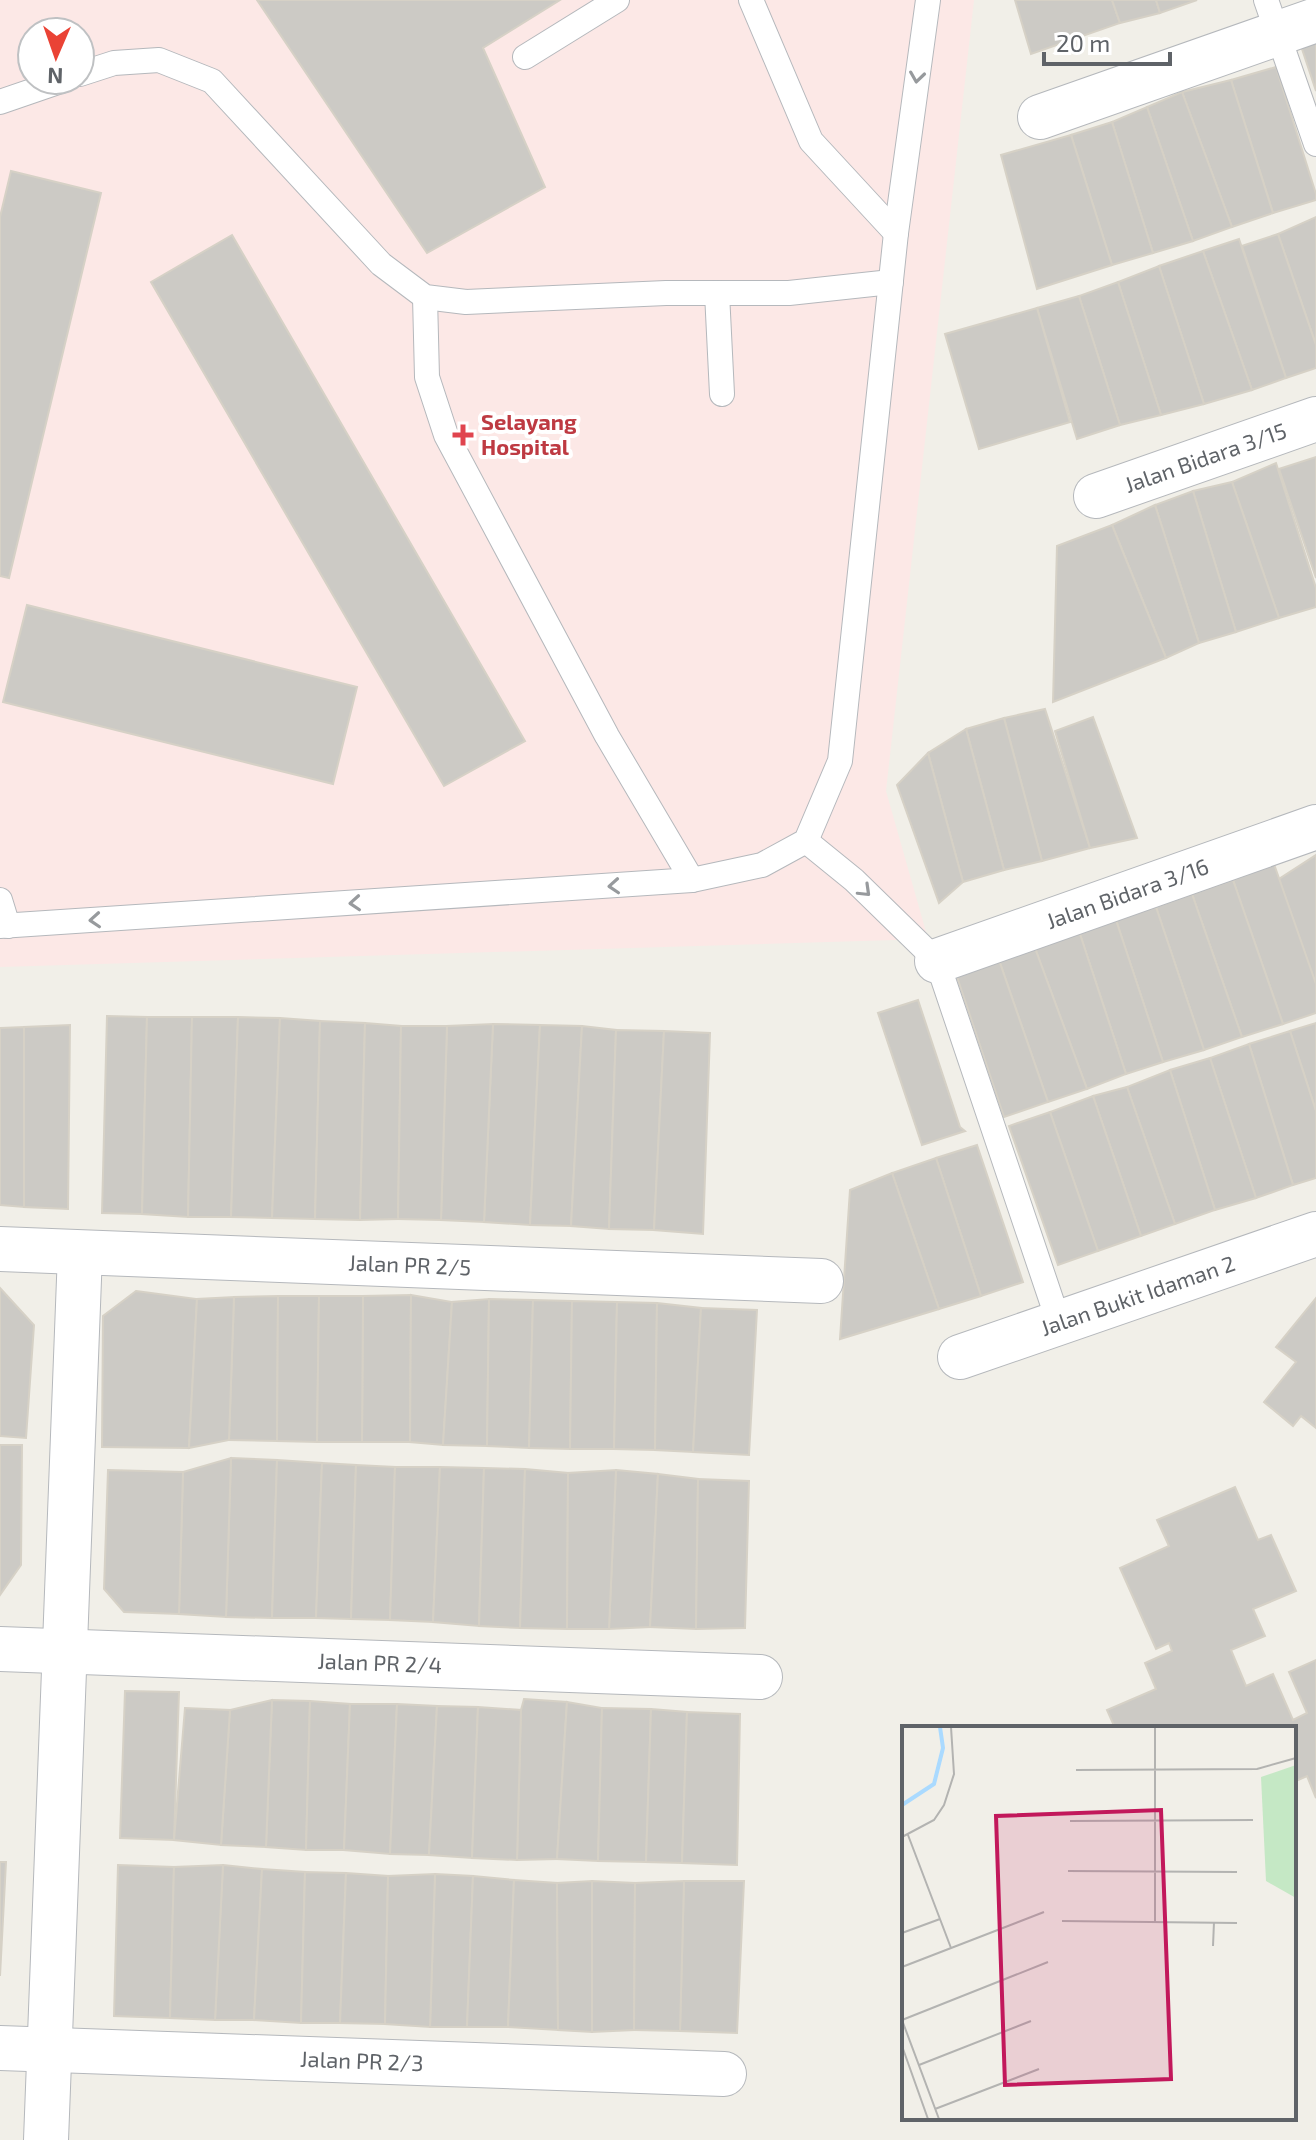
<svg xmlns="http://www.w3.org/2000/svg" width="1316" height="2140" viewBox="0 0 1316 2140" font-family="'Exo 2',sans-serif">
	<style>
		.medical { fill: #fce8e6; fill-rule: evenodd }
		.building { fill: #cccac5; stroke: #d6d1c6; stroke-width: 2 }
		.lines { fill: none; stroke-linecap: round; stroke-linejoin: round }
		.lane-casing { stroke: #b5b8bc; stroke-width: 26 }
		.street-casing { stroke: #b5b8bc; stroke-width: 46 }
		.lane { stroke: #fff; stroke-width: 24 }
		.street { stroke: #fff; stroke-width: 44 }
		.oneway { stroke: #979a9d }
		.health-dot { fill: #e0444e; stroke: #fff; stroke-width: 3 }
		.labels { text-anchor: middle; stroke-width: 8; stroke-linejoin: round; paint-order: stroke }
		.health-label { font-size: 22px; font-weight: bold; fill: #be3a42; stroke: #fff; text-anchor: start }
		.street-label { font-size: 22px; fill: #5f6368; stroke: #fff }
		.inset-river { fill: none; stroke: #aadaff; stroke-width: 4 }
		.inset-road { fill: none; stroke: #b3b3b1; stroke-width: 2 }
		.view { fill: #c2185b; fill-opacity: 0.15; stroke: #c2185b; stroke-width: 4 }
		.inset-edge { fill: none; stroke: #5f6368; stroke-width: 4 }
	</style>
	<rect width="100%" height="100%" fill="#f1efe8"/>
	<path class="medical" d="M 0,0 L 974,0 L 886,791 L 928,939 L 0,967 ZM 32,32 L 80,32 L 80,80 L 32,80 Z"/>
	<g class="building">
		<polygon points="257,0 560,0 483,48 545,187 427,253"/>
		<polygon points="1015,0 1112,0 1120,23 1031,54"/>
		<polygon points="1112,0 1156,0 1160,13 1120,23"/>
		<polygon points="1156,0 1197,0 1160,13"/>
		<polygon points="1316,39 1316,91 1300,43"/>
		<polygon points="1276,67 1316,194 1316,200 1273,213 1231,80"/>
		<polygon points="1231,80 1273,213 1232,227 1182,92"/>
		<polygon points="1182,92 1232,227 1193,241 1147,107"/>
		<polygon points="1147,107 1193,241 1153,253 1112,122"/>
		<polygon points="1112,122 1153,253 1112,265 1071,135"/>
		<polygon points="1071,135 1112,265 1037,289 1001,155"/>
		<polygon points="11,171 101,193 9,578 0,576 0,217"/>
		<polygon points="1316,217 1316,345 1278,234"/>
		<polygon points="1278,234 1316,345 1316,368 1286,378 1242,246"/>
		<polygon points="232,235 525,741 444,786 151,282"/>
		<polygon points="1239,239 1286,378 1252,390 1203,251"/>
		<polygon points="1203,251 1252,390 1204,404 1159,266"/>
		<polygon points="1159,266 1204,404 1161,415 1118,282"/>
		<polygon points="1118,282 1161,415 1120,425 1079,296"/>
		<polygon points="1079,296 1120,425 1077,439 1037,308"/>
		<polygon points="1037,308 1070,422 979,449 945,334"/>
		<polygon points="1316,457 1316,578 1279,469"/>
		<polygon points="1276,463 1316,588 1316,607 1279,618 1232,482"/>
		<polygon points="1232,482 1279,618 1236,632 1193,491"/>
		<polygon points="1193,491 1236,632 1199,643 1155,505"/>
		<polygon points="1155,505 1199,643 1166,658 1112,525"/>
		<polygon points="1112,525 1166,658 1053,702 1057,546"/>
		<polygon points="27,605 357,687 333,784 3,702"/>
		<polygon points="1045,709 1090,848 1042,861 1004,718"/>
		<polygon points="1093,717 1137,838 1090,848 1055,731"/>
		<polygon points="1004,718 1042,861 1004,870 966,729"/>
		<polygon points="966,729 1004,870 963,882 928,753"/>
		<polygon points="928,753 963,882 939,903 897,785"/>
		<polygon points="1316,855 1316,985 1279,879"/>
		<polygon points="1274,864 1316,984 1316,1013 1283,1024 1233,880"/>
		<polygon points="1233,880 1283,1024 1242,1037 1192,894"/>
		<polygon points="1192,894 1242,1037 1204,1050 1156,907"/>
		<polygon points="1156,907 1204,1050 1163,1062 1116,920"/>
		<polygon points="1116,920 1163,1062 1126,1074 1079,931"/>
		<polygon points="1079,931 1126,1074 1087,1089 1035,948"/>
		<polygon points="1035,948 1087,1089 1048,1102 999,960"/>
		<polygon points="999,960 1048,1102 1004,1117 956,974"/>
		<polygon points="918,1000 960,1127 965,1131 922,1145 878,1013"/>
		<polygon points="107,1016 147,1017 142,1214 102,1213"/>
		<polygon points="147,1017 192,1017 188,1217 142,1214"/>
		<polygon points="192,1017 238,1017 231,1217 188,1217"/>
		<polygon points="238,1017 280,1018 272,1218 231,1217"/>
		<polygon points="280,1018 320,1021 315,1219 272,1218"/>
		<polygon points="320,1021 365,1023 360,1220 315,1219"/>
		<polygon points="365,1023 401,1026 398,1219 360,1220"/>
		<polygon points="1316,1023 1316,1111 1290,1031"/>
		<polygon points="493,1024 540,1025 530,1225 484,1222"/>
		<polygon points="493,1024 484,1222 441,1220 447,1026"/>
		<polygon points="70,1025 68,1209 24,1207 24,1027"/>
		<polygon points="540,1025 582,1026 571,1226 530,1225"/>
		<polygon points="401,1026 447,1026 441,1220 398,1219"/>
		<polygon points="582,1026 616,1030 609,1229 571,1226"/>
		<polygon points="24,1027 24,1207 0,1205 0,1028"/>
		<polygon points="616,1030 664,1031 654,1230 609,1229"/>
		<polygon points="664,1031 710,1033 703,1234 654,1230"/>
		<polygon points="1290,1031 1316,1111 1316,1178 1293,1185 1249,1044"/>
		<polygon points="1249,1044 1293,1185 1256,1198 1210,1058"/>
		<polygon points="1210,1058 1256,1198 1215,1210 1170,1070"/>
		<polygon points="1170,1070 1215,1210 1175,1224 1127,1087"/>
		<polygon points="1127,1087 1175,1224 1141,1236 1093,1096"/>
		<polygon points="1093,1096 1141,1236 1098,1251 1050,1112"/>
		<polygon points="1050,1112 1098,1251 1058,1265 1009,1126"/>
		<polygon points="977,1145 1023,1282 981,1296 936,1158"/>
		<polygon points="936,1158 981,1296 939,1309 892,1173"/>
		<polygon points="892,1173 939,1309 840,1339 850,1190"/>
		<polygon points="0,1288 34,1325 26,1438 0,1436"/>
		<polygon points="136,1291 197,1299 189,1448 102,1447 103,1316"/>
		<polygon points="411,1295 410,1442 362,1442 363,1296"/>
		<polygon points="411,1295 452,1302 443,1445 410,1442"/>
		<polygon points="278,1296 277,1441 229,1440 234,1297"/>
		<polygon points="278,1296 319,1296 317,1442 277,1441"/>
		<polygon points="319,1296 363,1296 362,1442 317,1442"/>
		<polygon points="234,1297 229,1440 189,1448 197,1299"/>
		<polygon points="1316,1298 1316,1428 1301,1416 1293,1426 1264,1402 1296,1362 1276,1347"/>
		<polygon points="489,1299 487,1446 443,1445 452,1302"/>
		<polygon points="489,1299 533,1300 529,1448 487,1446"/>
		<polygon points="533,1300 572,1301 570,1449 529,1448"/>
		<polygon points="572,1301 617,1302 614,1449 570,1449"/>
		<polygon points="617,1302 657,1303 655,1450 614,1449"/>
		<polygon points="657,1303 701,1308 693,1452 655,1450"/>
		<polygon points="701,1308 757,1310 749,1455 693,1452"/>
		<polygon points="0,1445 22,1445 21,1565 0,1595"/>
		<polygon points="231,1458 277,1460 272,1618 226,1617"/>
		<polygon points="231,1458 226,1617 179,1614 183,1472"/>
		<polygon points="277,1460 322,1463 316,1618 272,1618"/>
		<polygon points="322,1463 356,1465 351,1619 316,1618"/>
		<polygon points="356,1465 395,1467 390,1620 351,1619"/>
		<polygon points="395,1467 440,1467 433,1622 390,1620"/>
		<polygon points="440,1467 484,1468 479,1626 433,1622"/>
		<polygon points="484,1468 525,1469 520,1628 479,1626"/>
		<polygon points="525,1469 568,1473 567,1629 520,1628"/>
		<polygon points="108,1470 183,1472 179,1614 124,1612 104,1589"/>
		<polygon points="616,1470 658,1474 650,1627 609,1629"/>
		<polygon points="616,1470 609,1629 567,1629 568,1473"/>
		<polygon points="658,1474 698,1479 696,1629 650,1627"/>
		<polygon points="698,1479 749,1481 745,1628 696,1629"/>
		<polygon points="1235,1487 1258,1540 1271,1535 1296,1591 1253,1609 1265,1636 1231,1650 1246,1686 1273,1674 1293,1720 1307,1713 1289,1672 1316,1660 1316,1798 1307,1776 1294,1782 1294,1728 1115,1728 1107,1710 1156,1689 1145,1663 1172,1651 1169,1643 1156,1649 1120,1568 1169,1546 1157,1520"/>
		<polygon points="125,1691 179,1692 174,1840 120,1838"/>
		<polygon points="524,1699 567,1702 557,1859 517,1860 521,1710"/>
		<polygon points="272,1700 310,1701 306,1850 266,1847"/>
		<polygon points="272,1700 266,1847 221,1845 230,1710"/>
		<polygon points="310,1701 350,1704 344,1850 306,1850"/>
		<polygon points="567,1702 602,1708 598,1861 557,1859"/>
		<polygon points="350,1704 397,1704 390,1854 344,1850"/>
		<polygon points="397,1704 437,1706 429,1855 390,1854"/>
		<polygon points="437,1706 478,1707 472,1858 429,1855"/>
		<polygon points="478,1707 521,1710 517,1860 472,1858"/>
		<polygon points="185,1708 230,1710 221,1845 174,1840"/>
		<polygon points="602,1708 651,1709 646,1862 598,1861"/>
		<polygon points="651,1709 687,1712 682,1863 646,1862"/>
		<polygon points="687,1712 740,1714 737,1865 682,1863"/>
		<polygon points="0,1862 6,1862 0,1976"/>
		<polygon points="118,1865 174,1867 170,2018 114,2016"/>
		<polygon points="223,1865 262,1869 254,2020 215,2020"/>
		<polygon points="223,1865 215,2020 170,2018 174,1867"/>
		<polygon points="262,1869 305,1872 301,2023 254,2020"/>
		<polygon points="305,1872 346,1873 340,2023 301,2023"/>
		<polygon points="346,1873 388,1876 385,2024 340,2023"/>
		<polygon points="435,1874 473,1876 467,2027 430,2027"/>
		<polygon points="435,1874 430,2027 385,2024 388,1876"/>
		<polygon points="473,1876 514,1880 508,2027 467,2027"/>
		<polygon points="514,1880 557,1883 558,2030 508,2027"/>
		<polygon points="592,1881 635,1883 634,2030 592,2032"/>
		<polygon points="592,1881 592,2032 558,2030 557,1883"/>
		<polygon points="684,1881 744,1881 737,2033 680,2031"/>
		<polygon points="684,1881 680,2031 634,2030 635,1883"/>
	</g>
	<g class="lines">
		<defs>
			<g id="lane">
				<polyline points="751,0 811,141 896,233"/>
				<polyline points="1266,0 1316,144"/>
				<polyline points="525,57 617,0"/>
				<polyline points="80,74 114,63 159,60 212,81 381,264 425,297 466,302 666,293 789,293 891,282"/>
				<polyline points="0,102 64,80"/>
				<polyline points="717,293 722,394"/>
				<polyline points="425,297 427,377 446,435 607,736 692,880"/>
				<polyline points="806,841 854,880 937,961 1059,1323"/>
				<polyline points="0,900 8,926"/>
				<polyline points="0,926 692,880 762,865 806,841 840,761 896,233 928,0"/>
			</g>
			<g id="street">
				<polyline points="1040,117 1316,20"/>
				<path id="s1" d="M 1096,496 L 1316,419"/>
				<path id="s2" d="M 937,961 L 1316,827"/>
				<path id="s3" d="M 0,1249 L 821,1281"/>
				<path id="s4" d="M 960,1357 L 1316,1234"/>
				<path id="s5" d="M 0,1649 L 760,1677"/>
				<path id="s6" d="M 0,2048 L 724,2074"/>
				<polyline points="46,2140 80,1253"/>
			</g>
		</defs>
		<use href="#lane" class="lane-casing"/>
		<use href="#street" class="street-casing"/>
		<use href="#lane" class="lane"/>
		<use href="#street" class="street"/>
	</g>
	<defs><path id="oneway-chevron" d="M-2-3.5L2.5 0L-2 3.5" fill="none" stroke-width="1.6" stroke-linecap="round" stroke-linejoin="round" transform="scale(2)"/></defs>
	<g class="oneway">
		<use href="#oneway-chevron" transform="translate(917 77) rotate(98)"/>
		<use href="#oneway-chevron" transform="translate(614 886) rotate(176)"/>
		<use href="#oneway-chevron" transform="translate(865 891) rotate(44)"/>
		<use href="#oneway-chevron" transform="translate(355 903) rotate(176)"/>
		<use href="#oneway-chevron" transform="translate(95 920) rotate(176)"/>
	</g>
	<path class="health-dot" d="M459 423h8v8h8v8h-8v8h-8v-8h-8v-8h8z"/>
	<g class="labels">
		<g class="health-label">
			<text x="481" y="430">Selayang<tspan x="481" dy="25">Hospital</tspan></text>
		</g>
		<g class="street-label">
			<text dy="8" stroke="none"><textPath href="#s1" startOffset="116">Jalan Bidara 3/15</textPath></text>
			<text dy="8" stroke="none"><textPath href="#s2" startOffset="202">Jalan Bidara 3/16</textPath></text>
			<text dy="8" stroke="none"><textPath href="#s3" startOffset="410">Jalan PR 2/5</textPath></text>
			<text dy="8" stroke="none"><textPath href="#s4" startOffset="188">Jalan Bukit Idaman 2</textPath></text>
			<text dy="8" stroke="none"><textPath href="#s5" startOffset="380">Jalan PR 2/4</textPath></text>
			<text dy="8" stroke="none"><textPath href="#s6" startOffset="362">Jalan PR 2/3</textPath></text>
		</g>
	</g>
	<g transform="translate(902 1726)">
		<rect width="394" height="394" fill="#f1efe8"/>
		<path d="M 394,39 L 394,172 L 364,155 L 359,51 Z" fill="#c5e8c5"/>
		<path class="inset-river" d="M 0,79 L 32,58 L 41,22 L 38,1"/>
		<path class="inset-road" d="M 174,44 L 355,43 L 394,32M 168,95 L 351,94M 6,109 L 49,222M 0,111 L 32,94 L 42,79 L 52,48 L 49,1M 166,145 L 335,146M 160,195 L 335,197M 253,196 L 253,1M 0,207 L 38,193M 311,220 L 312,196M 0,241 L 142,186M 0,294 L 146,236M 0,294 L 37,393M 0,320 L 26,393M 17,339 L 129,295M 33,383 L 137,343"/>
		<path class="view" d="M 259,84 L 269,353 L 103,359 L 94,90 Z"/>
		<rect width="394" height="394" class="inset-edge"/>
	</g>
	<g transform="translate(56 56) rotate(182)"><circle r="38" fill="#ffffff" stroke="#bfc1c3" stroke-width="2"/>
	<path d="M0-6L14 30L0 20L-14 30Z" fill="#ea4335"/>
	<text y="-12" font-size="22" font-weight="bold" text-anchor="middle" fill="#5f6368">N</text>
	</g>
	<path d="M1044 52v12h126v-12" fill="none" stroke="#5f6368" stroke-width="4"/>
	<text x="1056" y="52" font-size="24" fill="#5f6368" stroke="#ffffff" stroke-width="6" paint-order="stroke">20 m</text>
</svg>
